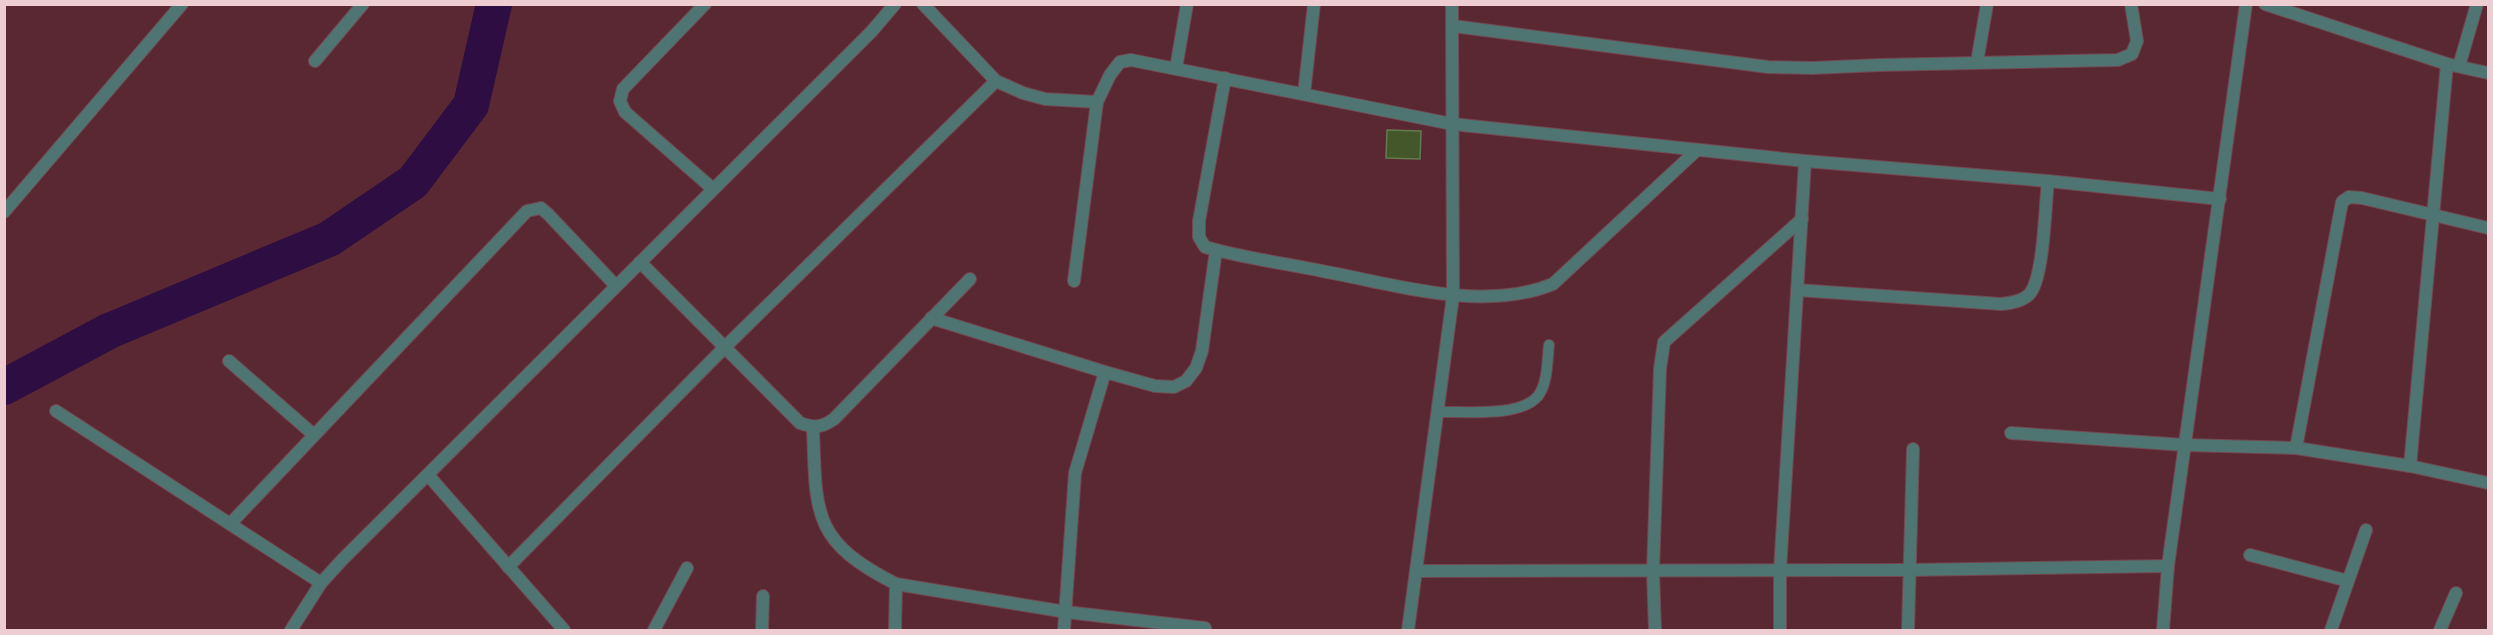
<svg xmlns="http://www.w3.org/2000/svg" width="2493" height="635" viewBox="0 0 2493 635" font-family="'Noto Sans',sans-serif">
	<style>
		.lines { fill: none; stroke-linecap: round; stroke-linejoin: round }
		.river { stroke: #2d0d42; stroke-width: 36 }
		.building { fill: #43572a; stroke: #657b4d; stroke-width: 1.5 }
		.lane-casing { stroke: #74464f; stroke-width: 12 }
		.street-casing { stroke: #74464f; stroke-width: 14 }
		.lane { stroke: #4f7572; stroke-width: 10 }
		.street { stroke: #4f7572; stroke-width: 12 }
	</style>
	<rect width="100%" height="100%" fill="#592832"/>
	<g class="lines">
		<polyline class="river" points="4,387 109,331 329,239 413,182 471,105 494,4"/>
	</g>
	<polygon class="building" points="1387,130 1421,131 1420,159 1386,158"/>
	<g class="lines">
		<defs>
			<path id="lane" d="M 1437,412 C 1463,411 1520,418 1538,396 C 1548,383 1547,361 1549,345"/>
			<g id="street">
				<polyline points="705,4 623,89 620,101 625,112 713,189"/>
				<polyline points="923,4 996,81 1023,93 1045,99 1097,102"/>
				<polyline points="2265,4 2447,64 2488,73"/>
				<polyline points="1453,26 1768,67 1812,68 1880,65 2118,60 2132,54 2137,41 2131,4"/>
				<polyline points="315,61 363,4"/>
				<polyline points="1977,62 1987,4"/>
				<polyline points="2459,66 2477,4"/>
				<polyline points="1176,68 1187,4"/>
				<path d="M 1225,78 L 1199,221 L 1199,237 L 1205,247 C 1243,258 1283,263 1322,271 C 1393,284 1483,313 1553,284 L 1697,150"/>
				<polyline points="1304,94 1314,4"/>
				<polyline points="4,212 182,4"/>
				<path d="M 640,262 L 800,423 C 814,428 821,428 834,419 L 970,279"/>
				<polyline points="1074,281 1097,102 1110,75 1120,62 1131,60 1452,124 1805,161 2048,181 2220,199"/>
				<path d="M 1797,290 L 2001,304 C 2011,303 2025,301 2031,292 C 2044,273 2045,206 2048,181"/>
				<polyline points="931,318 1105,372 1155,386 1174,387 1186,381 1196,368 1202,351 1216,250"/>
				<polyline points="229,361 314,435"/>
				<polyline points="56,411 321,583"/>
				<path d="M 813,427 C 816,515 812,541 896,584 L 1066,612 L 1205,628"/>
				<polyline points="2011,433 2185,445 2296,448 2410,466 2488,483"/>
				<polyline points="2296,448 2342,202 2349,197 2362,198 2488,228"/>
				<polyline points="2410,466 2447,64"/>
				<polyline points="428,475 564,630"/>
				<polyline points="230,524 527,211 541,208 548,214 616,286"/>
				<polyline points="2250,555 2348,581"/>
				<polyline points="508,567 725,347 996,81"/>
				<polyline points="1416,571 1909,570 2168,566"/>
				<polyline points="291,630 321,583 342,560 872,31 895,4"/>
				<polyline points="654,630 687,568"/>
				<polyline points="762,630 763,596"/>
				<polyline points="895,630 896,584"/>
				<polyline points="1064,630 1075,473 1105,372"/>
				<polyline points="1408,630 1453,296 1452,4"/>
				<polyline points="1655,630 1653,571 1660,369 1664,342 1802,219"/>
				<polyline points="1780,630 1780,571 1805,161"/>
				<polyline points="1908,630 1913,449"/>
				<polyline points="2163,630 2168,566 2246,4"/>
				<polyline points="2331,630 2366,530"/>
				<polyline points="2440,630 2456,593"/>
			</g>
		</defs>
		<use href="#lane" class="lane-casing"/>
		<use href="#street" class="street-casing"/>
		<use href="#lane" class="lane"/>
		<use href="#street" class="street"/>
	</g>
	<rect width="2493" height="635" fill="none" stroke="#edcdd1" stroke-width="12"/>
</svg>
